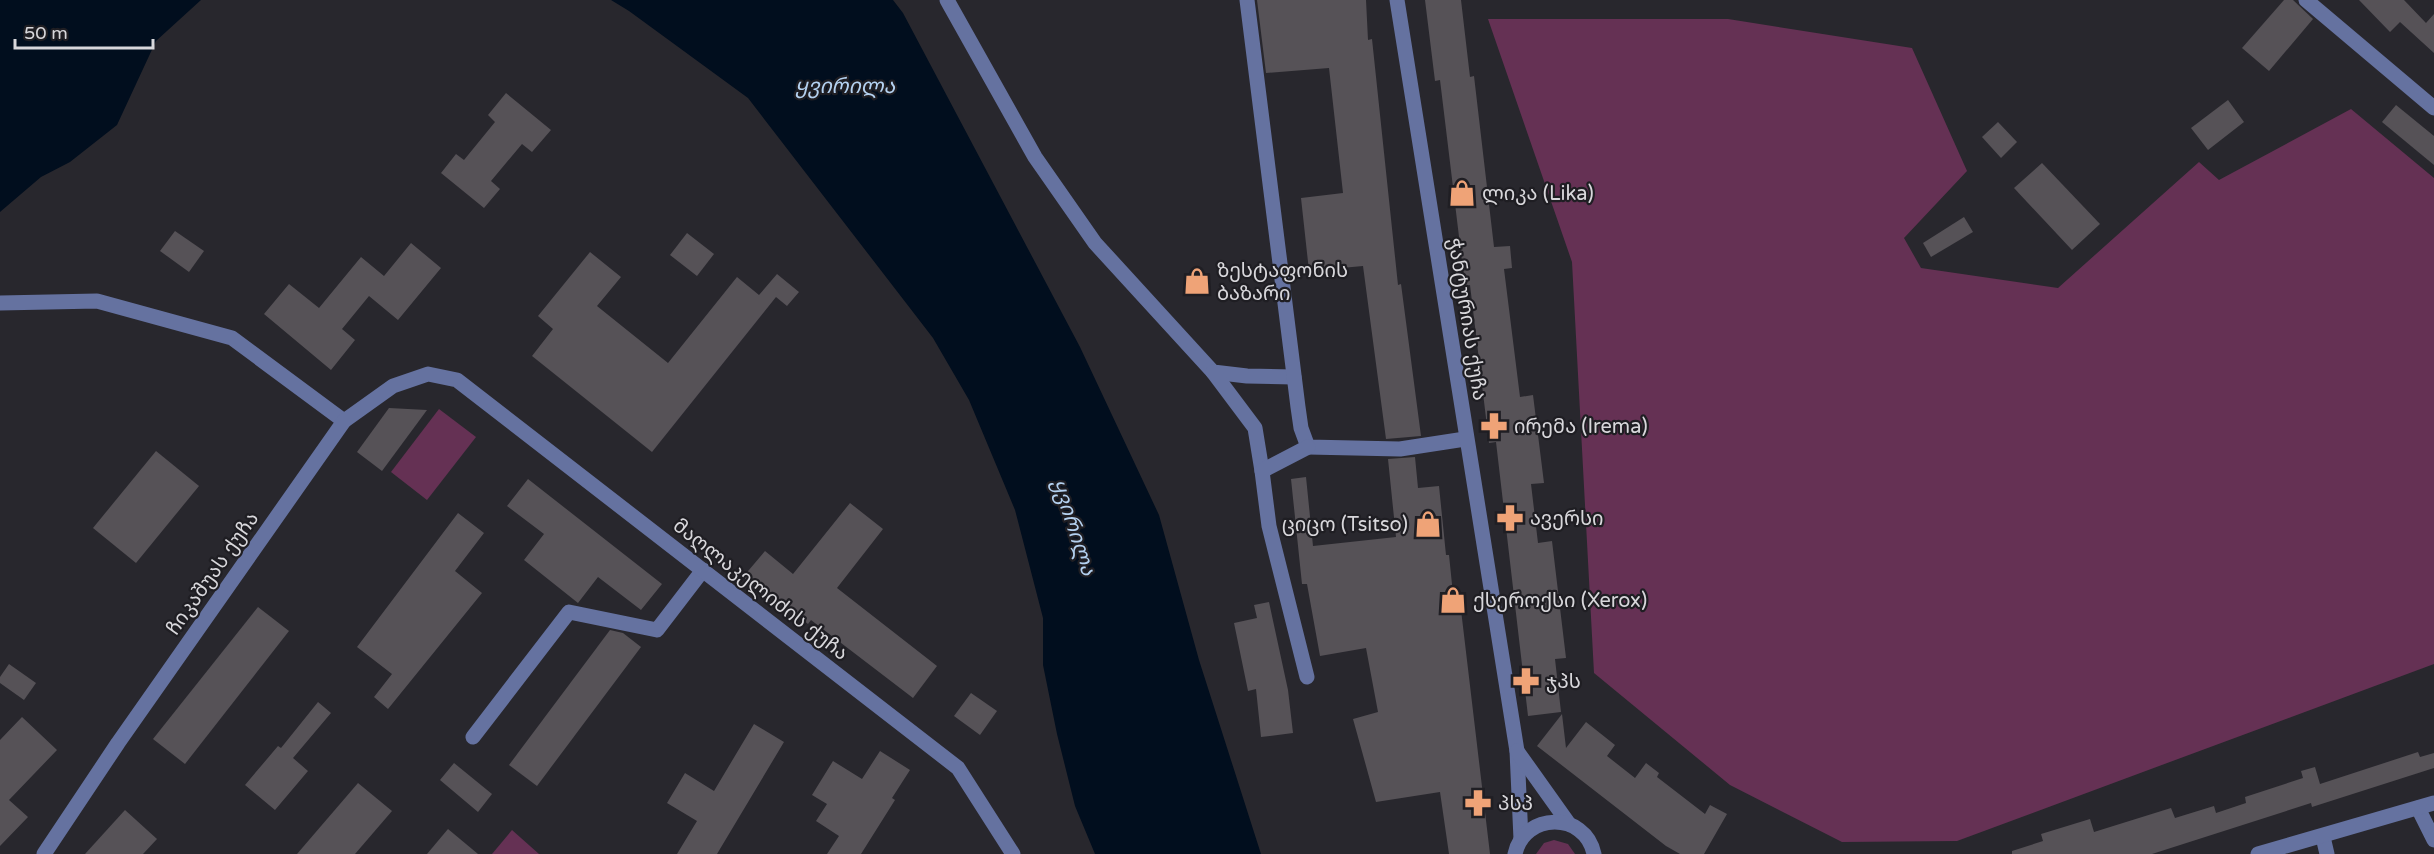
<svg xmlns="http://www.w3.org/2000/svg" width="2434" height="854" viewBox="0 0 2434 854" font-family="'Varela Round','Noto Sans Georgian',sans-serif">
	<style>
		.green { fill: #653154 }
		.water { fill: #010e1e }
		.building { fill: #565257 }
		.lines { fill: none; stroke-linecap: round; stroke-linejoin: round }
		.minor { stroke: #6572a0; stroke-width: 15 }
		.labels { text-anchor: middle; stroke-width: 4.5; stroke-linejoin: round; paint-order: stroke }
		.poi-label { font-size: 20px; fill: #d8d7db; stroke: #1f1e23; text-anchor: start }
		.street-label { font-size: 20px; fill: #d8d7db; stroke: #1f1e23 }
		.water-label { font-size: 21px; font-style: italic; fill: #b4d1f0; stroke: #1f1e23 }
	</style>
	<rect width="100%" height="100%" fill="#28272d"/>
	<g class="green">
		<polygon points="1488,19 1728,19 1912,48 1967,171 1904,238 1921,268 2058,288 2199,162 2219,180 2351,109 2434,178 2434,664 1957,841 1842,842 1730,785 1594,673 1572,262"/>
		<polygon points="439,409 476,437 427,500 391,472"/>
		<polygon points="512,830 539,854 492,854"/>
		<polygon points="1554,840 1568,844 1575,854 1536,854 1544,843"/>
	</g>
	<g class="water">
		<polygon points="0,0 201,0 156,41 117,125 70,162 41,177 0,212"/>
		<polygon points="611,0 893,0 903,13 1080,347 1159,515 1199,660 1261,854 1095,854 1075,806 1057,734 1043,665 1043,618 1015,510 969,400 933,338 748,98 629,11"/>
	</g>
	<g class="building">
		<polygon points="1257,0 1366,0 1368,40 1372,39 1398,285 1401,284 1421,436 1386,439 1363,266 1309,271 1301,198 1343,193 1329,68 1266,73"/>
		<polygon points="1425,0 1461,0 1470,77 1474,76 1494,247 1510,246 1512,268 1504,269 1520,397 1533,395 1544,483 1531,484 1538,543 1552,541 1566,658 1555,659 1561,712 1528,716 1496,442 1489,443 1470,285 1465,286 1440,80 1435,81"/>
		<polygon points="2284,0 2293,0 2313,19 2269,71 2242,48"/>
		<polygon points="2359,0 2404,0 2426,23 2434,14 2434,53 2400,22 2390,32"/>
		<polygon points="506,93 551,130 532,152 522,144 491,181 500,189 484,208 441,173 456,154 464,160 495,122 488,115"/>
		<polygon points="2228,100 2244,122 2208,150 2191,128"/>
		<polygon points="2396,105 2434,136 2434,165 2382,122"/>
		<polygon points="1998,122 2017,142 2001,158 1982,137"/>
		<polygon points="2042,163 2100,224 2072,250 2014,188"/>
		<polygon points="1964,217 1973,232 1931,257 1923,243"/>
		<polygon points="175,231 204,251 189,272 160,251"/>
		<polygon points="687,233 714,254 697,276 670,255"/>
		<polygon points="411,243 441,268 398,320 369,296 342,329 355,340 331,370 264,314 289,284 319,308 361,257 384,276"/>
		<polygon points="590,252 621,277 597,306 668,363 737,277 759,295 777,274 799,292 787,306 776,297 652,452 532,356 553,329 538,316"/>
		<polygon points="389,408 427,410 382,471 357,452"/>
		<polygon points="156,451 199,486 136,563 93,528"/>
		<polygon points="1415,457 1418,488 1439,486 1446,555 1449,555 1453,594 1459,593 1490,854 1449,854 1440,792 1376,802 1353,719 1378,712 1366,648 1320,656 1307,584 1302,584 1291,479 1306,477 1313,546 1396,537 1388,459"/>
		<polygon points="528,479 662,584 641,610 598,577 578,603 524,560 544,534 507,506"/>
		<polygon points="850,503 883,529 837,588 937,666 913,698 811,620 808,624 764,588 761,592 743,577 765,551 793,574"/>
		<polygon points="458,513 484,533 455,571 482,593 388,709 374,697 392,674 357,647"/>
		<polygon points="1269,602 1288,690 1293,733 1261,737 1256,689 1248,691 1234,623 1257,618 1254,605"/>
		<polygon points="258,607 289,631 185,764 153,739"/>
		<polygon points="610,630 623,633 641,647 537,786 509,765"/>
		<polygon points="9,664 36,683 24,700 0,683 0,677"/>
		<polygon points="971,693 997,711 980,735 954,716"/>
		<polygon points="318,702 331,713 293,758 308,771 275,810 245,785 278,746 281,748"/>
		<polygon points="1562,714 1566,748 1586,722 1615,745 1607,756 1635,778 1646,763 1659,773 1657,777 1705,814 1710,805 1727,814 1704,854 1680,854 1666,846 1537,746"/>
		<polygon points="22,717 57,750 9,800 28,817 0,846 0,740"/>
		<polygon points="754,724 784,742 717,854 677,854 697,821 667,803 685,773 714,791"/>
		<polygon points="880,751 910,770 892,798 895,800 861,854 827,854 839,836 816,821 827,804 812,795 833,761 862,779"/>
		<polygon points="2418,752 2420,757 2434,753 2434,768 2312,807 2311,803 2152,854 2012,854 2012,851 2043,841 2041,834 2090,819 2094,832 2171,808 2175,818 2214,806 2216,813 2246,803 2245,797 2303,778 2301,771 2315,767 2320,784"/>
		<polygon points="454,763 492,794 478,812 440,780"/>
		<polygon points="358,783 392,811 355,854 297,854"/>
		<polygon points="125,810 157,839 143,854 85,854"/>
		<polygon points="448,829 478,854 427,854"/>
	</g>
	<g class="lines">
		<g class="minor">
			<polyline points="947,0 1035,157 1095,243 1213,372 1247,376 1294,377"/>
			<polyline points="1247,0 1298,407 1301,428 1308,447 1400,449 1465,439"/>
			<polyline points="1397,0 1517,751 1521,839"/>
			<polyline points="2306,0 2434,108"/>
			<polyline points="0,303 97,301 232,338 344,421"/>
			<polyline points="1213,372 1255,428 1262,471"/>
			<polyline points="1307,677 1269,526 1262,471 1308,447"/>
			<polyline points="473,737 569,612 657,630 703,570"/>
			<polyline points="1517,751 1569,824"/>
			<polyline points="2418,808 2434,840"/>
			<polyline points="2323,837 2327,854"/>
			<polyline points="44,854 118,743 344,421 393,386 428,374 457,380 958,768 1013,854"/>
			<path d="M 1515,854 C 1524,812 1585,811 1594,854"/>
			<polyline points="2258,854 2434,803"/>
		</g>
	</g>
	<defs>
		<symbol id="shop-bare" viewBox="-9 -9 18 18"><path d="M-5-2.5h2.3a2.7 3.5 0 0 1 5.4 0H5L5.5 6h-11ZM-1.5-2.5h3a1.5 2.3 0 0 0-3 0Z" fill="#efa377" stroke="#1f1e23" stroke-width="2.5" paint-order="stroke"/></symbol>
		<symbol id="pharmacy-bare" viewBox="-9 -9 18 18"><path d="M-2-6h4v4h4v4h-4v4h-4v-4h-4v-4h4Z" fill="#efa377" stroke="#1f1e23" stroke-width="2.5" paint-order="stroke"/></symbol>
	</defs>
	<g fill-rule="evenodd">
		<use href="#shop-bare" x="1443" y="174" width="38" height="38"/>
		<use href="#shop-bare" x="1178" y="262" width="38" height="38"/>
		<use href="#pharmacy-bare" x="1475" y="407" width="38" height="38"/>
		<use href="#pharmacy-bare" x="1491" y="499" width="38" height="38"/>
		<use href="#shop-bare" x="1409" y="505" width="38" height="38"/>
		<use href="#shop-bare" x="1434" y="581" width="38" height="38"/>
		<use href="#pharmacy-bare" x="1507" y="662" width="38" height="38"/>
		<use href="#pharmacy-bare" x="1459" y="784" width="38" height="38"/>
	</g>
	<g class="labels">
		<g class="poi-label">
			<text x="1482" y="200">ლიკა (Lika)</text>
			<text x="1217" y="277">ზესტაფონის<tspan x="1217" dy="23">ბაზარი</tspan></text>
			<text x="1514" y="433">ირემა (Irema)</text>
			<text x="1530" y="525">ავერსი</text>
			<text x="1408" y="531" text-anchor="end">ციცო (Tsitso)</text>
			<text x="1473" y="607">ქსეროქსი (Xerox)</text>
			<text x="1546" y="688">ჯპს</text>
			<text x="1498" y="810">პსპ</text>
		</g>
		<g class="street-label">
			<text transform="translate(1468 319) rotate(81)" y="7">ჭანტურიას ქუჩა</text>
			<text transform="translate(212 573) rotate(-55)" y="7">ჩიკაშუას ქუჩა</text>
			<text transform="translate(761 589) rotate(38)" y="7">მაღლაკელიძის ქუჩა</text>
		</g>
		<g class="water-label">
			<text x="845" y="93">ყვირილა</text>
			<text transform="translate(1074 527) rotate(72)" y="7">ყვირილა</text>
		</g>
	</g>
	<path d="M15 39v9h138v-9" fill="none" stroke="#d8d7db" stroke-width="3"/>
	<text x="24" y="39" font-size="18" fill="#d8d7db" stroke="#1f1e23" stroke-width="4.5" paint-order="stroke">50 m</text>
</svg>
